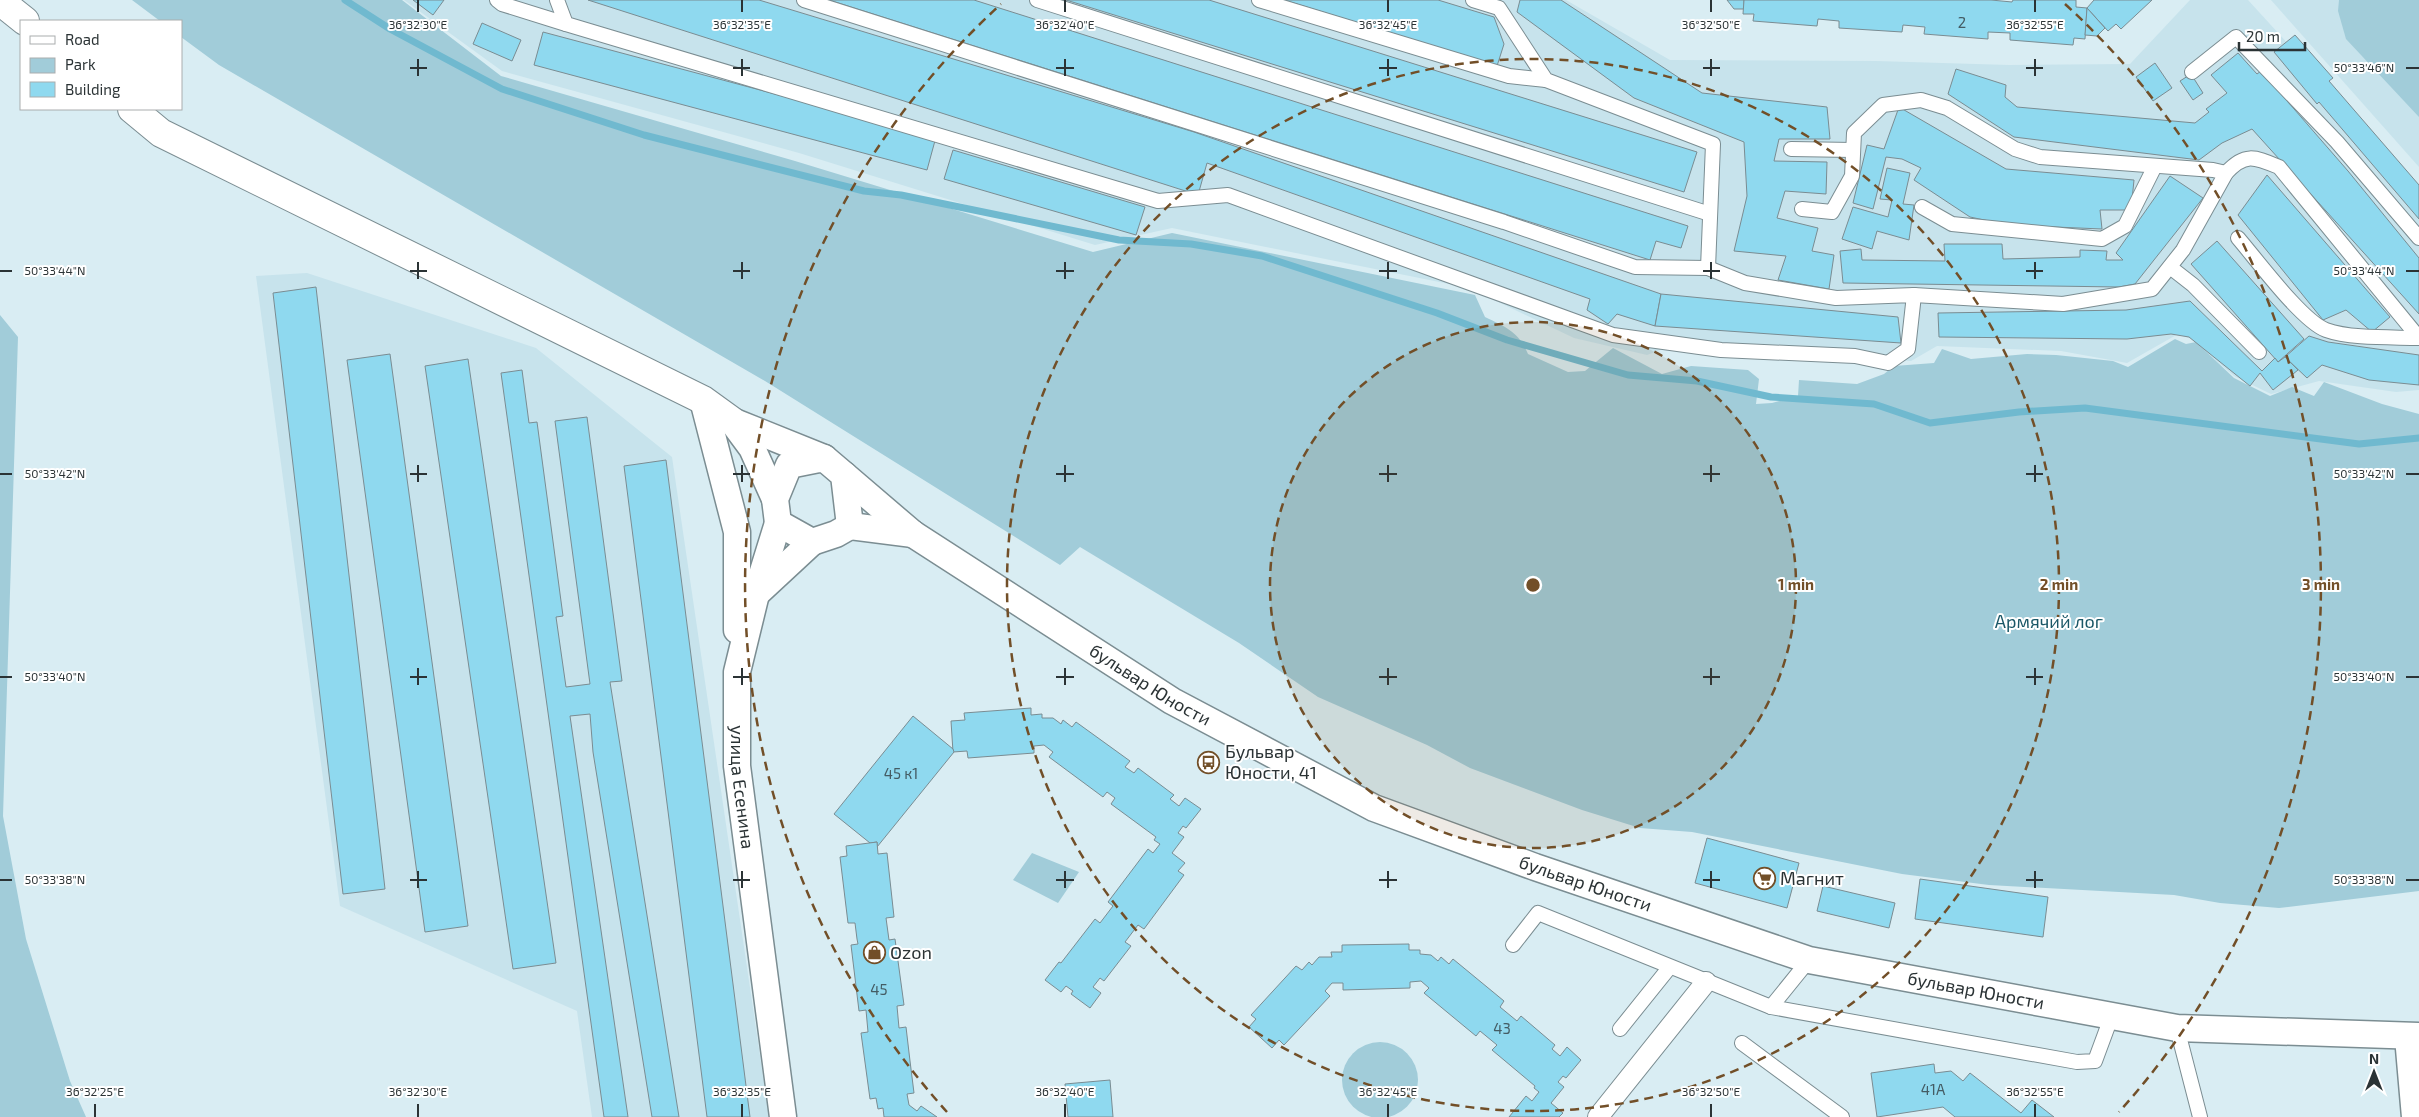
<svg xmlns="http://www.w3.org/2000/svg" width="2419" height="1117" viewBox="0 0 2419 1117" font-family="'Exo 2',sans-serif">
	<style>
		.built { fill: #c7e3ec }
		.green { fill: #a1ccd9 }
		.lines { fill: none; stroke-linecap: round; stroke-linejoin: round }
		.stream { stroke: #70b9cf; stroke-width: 7 }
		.building { fill: #8fd9ef; stroke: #7a8c92 }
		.service-casing { stroke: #7b8d92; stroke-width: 16 }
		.pedestrian-casing { stroke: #7b8d92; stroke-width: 22 }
		.minor-casing { stroke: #7b8d92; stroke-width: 29 }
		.tertiary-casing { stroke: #7b8d92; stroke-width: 30 }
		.service { stroke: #fff; stroke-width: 14 }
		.pedestrian { stroke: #fff; stroke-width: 20 }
		.minor { stroke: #fff; stroke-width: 26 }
		.tertiary { stroke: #fff; stroke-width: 28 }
		.ticks { fill: none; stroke: #2b3335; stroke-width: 2 }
		.ring { fill: none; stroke: #724f28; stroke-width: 2.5; stroke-dasharray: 9 6 }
		.labels { text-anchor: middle; stroke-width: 4; stroke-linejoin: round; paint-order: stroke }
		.number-label { font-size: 15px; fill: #445c64 }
		.park-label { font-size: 18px; fill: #1a5767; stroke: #fff }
		.street-label { font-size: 18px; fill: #2b3335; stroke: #fff }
		.poi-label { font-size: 18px; fill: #2b3335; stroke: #fff; text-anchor: start }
		.ticks-label { font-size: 12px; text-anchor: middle; fill: #2b3335; stroke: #fff; stroke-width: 4; stroke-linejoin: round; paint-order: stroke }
		.centre { fill: #724f28; stroke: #fff; stroke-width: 2.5 }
		.ring-label { font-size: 15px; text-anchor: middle; font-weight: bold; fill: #724f28; stroke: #fff; stroke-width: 4; stroke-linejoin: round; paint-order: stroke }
	</style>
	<rect width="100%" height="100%" fill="#d9edf3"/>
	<g class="built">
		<polygon points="404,0 1566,0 1670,60 1876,61 2009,65 2130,64 2190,0 2248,0 2419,187 2419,390 2396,392 2319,381 2271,394 2234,376 2191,339 2178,334 2127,363 2061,351 1937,346 1911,361 1771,352 1687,340 1647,355 1574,338 1469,288 1172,228 1095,245 799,153 502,71"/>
		<polygon points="2271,0 2419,0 2419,167"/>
		<polygon points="307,273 536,348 672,457 769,1117 592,1117 577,1011 340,906 256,276"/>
	</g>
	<g class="green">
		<path d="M 132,0 L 402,0 L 501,76 L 795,161 L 1093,252 L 1172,233 L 1475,295 L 1485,317 C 1506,327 1519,332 1528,354 L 1568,372 L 1585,371 L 1613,348 L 1662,374 L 1691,366 L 1748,370 L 1759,379 L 1756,404 L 1772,403 L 1798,396 L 1799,380 L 1857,384 L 1884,374 L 1894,366 L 1934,363 L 1942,349 L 1971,359 L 2027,354 L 2056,355 L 2113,361 L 2128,367 L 2175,339 L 2186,344 L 2196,342 L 2234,378 L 2270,396 L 2292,387 L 2314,396 L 2324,382 L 2382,404 L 2419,414 L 2419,891 L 2279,908 L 2220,903 L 2174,895 L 1989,885 L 1902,874 L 1692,832 L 1640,828 L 1582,810 L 1470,768 L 1427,745 L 1318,697 L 1239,643 L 1080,547 L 1060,565 L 765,381 L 219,65 L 181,37 L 181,21 L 160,21 Z"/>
		<polygon points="2339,0 2419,0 2419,117 2346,39 2338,11"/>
		<polygon points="0,315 18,337 3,816 26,939 70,1081 86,1117 0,1117"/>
		<polygon points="1032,853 1079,872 1058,903 1013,880"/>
		<circle cx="1380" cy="1080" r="38"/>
	</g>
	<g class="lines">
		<polyline class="stream" points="345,0 390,29 502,89 644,135 864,191 901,195 1119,240 1191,244 1262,256 1437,313 1507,340 1628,375 1697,381 1771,397 1874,404 1930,423 2019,412 2085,408 2359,444 2419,438"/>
	</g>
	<g class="building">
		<polygon points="413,0 444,0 433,15"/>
		<polygon points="588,0 759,0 1194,132 1661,294 1655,326 1617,314 1608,324 1587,310 1590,299 1207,163 1198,195"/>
		<polygon points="829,0 974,0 1688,226 1681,248 1656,241 1650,260"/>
		<polygon points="1066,0 1209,0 1697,152 1684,192"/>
		<polygon points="1284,0 1438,0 1494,17 1504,44 1497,66"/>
		<polygon points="1520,0 1561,0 1702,93 1827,107 1830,139 1779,139 1774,161 1827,162 1826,194 1785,191 1777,218 1818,228 1812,251 1834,255 1829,289 1778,280 1786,256 1734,251 1747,196 1744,142 1634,98 1517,12"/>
		<polygon points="1727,0 1744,0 1744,9 1734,9"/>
		<polygon points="1744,0 1991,0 2012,2 2013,0 2076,0 2076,7 2087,8 2085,39 2074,38 2073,45 2010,40 2010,33 1988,32 1988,39 1924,34 1925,27 1903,25 1902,32 1839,28 1839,21 1818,19 1817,26 1753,21 1754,14 1743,14"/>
		<polygon points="2152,0 2121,29 2116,24 2108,31 2087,8 2094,0"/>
		<polygon points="2087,8 2105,28 2097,36 2085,35"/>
		<polygon points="482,23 521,40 512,61 473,44"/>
		<polygon points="543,32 936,137 927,170 534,65"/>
		<polygon points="2295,35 2333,78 2329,81 2419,185 2419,219 2319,102 2317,104 2274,52"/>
		<polygon points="2238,53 2257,74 2261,71 2348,171 2419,258 2419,314 2252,129 2222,143 2199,160 2014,137 1948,94 1956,69 2006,85 2005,97 2017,107 2195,123 2209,112 2206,109 2227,93 2211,75"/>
		<polygon points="2155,63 2172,88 2153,101 2136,77"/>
		<polygon points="2191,74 2203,93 2193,100 2180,81"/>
		<polygon points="1899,107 2006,169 2134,180 2131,210 2100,210 2102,229 2008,225 1970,217 1914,180 1921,168 1902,159 1886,157 1873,209 1853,203 1867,145 1884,149"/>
		<polygon points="953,150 1145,207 1136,235 944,179"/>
		<polygon points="1887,168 1910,173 1903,204 1914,205 1909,240 1877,231 1872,249 1842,239 1853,207 1888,217 1892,200 1880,199"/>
		<polygon points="2267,175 2390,317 2372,332 2346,310 2323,320 2238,215"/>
		<polygon points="2170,176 2203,198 2135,284 2119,287 1843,283 1840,251 1861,249 1862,260 1945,261 1944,244 2002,244 2003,259 2080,257 2080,250 2107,251 2106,260 2123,260 2116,253"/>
		<polygon points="2217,241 2304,339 2278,362 2191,264"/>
		<polygon points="316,287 385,889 343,894 273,293"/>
		<polygon points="1661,294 1898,317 1901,343 1655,326"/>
		<polygon points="2190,301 2262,371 2275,358 2278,362 2285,357 2298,370 2273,390 2260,373 2250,386 2189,337 2171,334 2127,339 1939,337 1938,313 2126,310"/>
		<polygon points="2309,336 2328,342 2419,355 2419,385 2369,380 2322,365 2307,378 2285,357"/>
		<polygon points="390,354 468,926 425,932 347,360"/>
		<polygon points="468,359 556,963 513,969 425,366"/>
		<polygon points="522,370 529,423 537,422 563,616 556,617 566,687 590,684 555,421 587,417 622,681 610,682 679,1117 652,1117 593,752 590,714 570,716 628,1117 604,1117 501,373"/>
		<polygon points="666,460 750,1117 707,1117 624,466"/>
		<polygon points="1031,708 1031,715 1042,714 1042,718 1053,718 1061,724 1063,720 1072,727 1076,722 1130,761 1125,767 1134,773 1138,768 1174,795 1170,799 1179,806 1185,798 1201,809 1186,828 1183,826 1178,833 1184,837 1172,853 1185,863 1178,871 1184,875 1144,929 1138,925 1125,942 1131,946 1104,981 1100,978 1093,987 1101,993 1090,1008 1071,994 1073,991 1066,986 1061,992 1045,980 1059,962 1061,963 1095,919 1100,923 1113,906 1108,902 1148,849 1153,853 1160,844 1154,840 1156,837 1111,804 1115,798 1107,792 1103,797 1049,757 1053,752 1044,745 1034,746 1034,753 968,758 967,751 953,752 951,721 965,720 964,713"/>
		<polygon points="913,716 953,749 954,752 877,847 877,842 870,843 834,814"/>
		<polygon points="1707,838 1799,863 1787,908 1695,883"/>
		<polygon points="877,842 878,854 887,853 894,917 886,918 889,940 895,939 904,1005 897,1006 899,1028 906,1027 910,1061 914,1093 907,1094 909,1105 917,1111 921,1106 937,1117 884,1117 883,1108 878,1109 876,1098 870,1099 861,1033 868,1032 866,1010 859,1011 851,945 858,944 857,939 855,923 848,923 840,857 847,856 846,846"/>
		<polygon points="1920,879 2048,897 2043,937 1915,919"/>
		<polygon points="1823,886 1895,903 1889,928 1817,911"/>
		<polygon points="1409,944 1409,950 1420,950 1420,954 1431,955 1438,961 1441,957 1449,964 1453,959 1504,1001 1500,1007 1517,1021 1521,1016 1555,1045 1552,1049 1560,1056 1567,1047 1581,1060 1566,1078 1563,1076 1558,1082 1564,1087 1551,1103 1563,1113 1559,1117 1509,1117 1526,1096 1532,1101 1539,1092 1534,1088 1535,1086 1492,1050 1497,1045 1480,1031 1476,1036 1424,993 1429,988 1421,981 1410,982 1410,988 1343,990 1343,983 1332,983 1325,991 1330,996 1284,1045 1279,1040 1272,1048 1249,1027 1256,1019 1251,1015 1296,966 1302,970 1309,962 1312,965 1319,957 1332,957 1331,952 1342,952 1342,945"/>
		<polygon points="1934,1064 1935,1073 1951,1071 1963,1081 1970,1073 2021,1113 2032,1100 2054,1117 1955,1117 1943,1107 1877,1117 1871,1073"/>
		<polygon points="1110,1080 1113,1117 1068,1117 1065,1084"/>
	</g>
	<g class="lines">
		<defs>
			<g id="service">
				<polyline points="497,0 502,4 566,24"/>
				<polyline points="557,0 566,24 1158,201 1228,195 1613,335 1721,350 1855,356 1888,363 1908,349 1914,295 1836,298 1745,283 1708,268 1635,267 1504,222 804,0"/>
				<polyline points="1037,0 1710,214"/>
				<polyline points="1259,0 1509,76 1546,80"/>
				<polyline points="1473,0 1499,8 1546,80 1713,144 1708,268"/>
				<polyline points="2192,72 2236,37 2337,142 2419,238"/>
				<polyline points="1791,149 1853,150"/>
				<path d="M 2226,173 C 2245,152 2255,157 2279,167 L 2419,338"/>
				<polyline points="1922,207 1952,224 2102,239 2125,226 2155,166"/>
				<polyline points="1802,209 1832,212 1852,176 1854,133 1883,105 1921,100 1947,108 2015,149 2040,157 2213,170 2226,173 2183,250 2152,289 2063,304 1914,295"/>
				<path d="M 2238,238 C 2257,260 2302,321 2326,330 C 2351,339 2392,337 2419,338"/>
				<polyline points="2170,267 2193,285 2259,352"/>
				<polyline points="1513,945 1538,913 1771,1007 2077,1062 2095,1061 2112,1015"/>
				<polyline points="1771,1007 1809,960"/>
				<polyline points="2177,1028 2200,1117"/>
				<polyline points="1620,1029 1669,968"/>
				<polyline points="1742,1043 1842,1117"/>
			</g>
			<polyline id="pedestrian" points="1598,1117 1706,982"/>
			<g id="minor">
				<polyline points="703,400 737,532 737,630"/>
				<polyline points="732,421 824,458"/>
				<polyline points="732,421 752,448 775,499"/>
				<polygon points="824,458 844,475 850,526 836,534 812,542 778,523 775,499 789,465"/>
				<path id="s1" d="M 844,475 L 913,534 L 1172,701 L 1374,808 L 1535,867 L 1809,960 L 2177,1028 L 2419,1036"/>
				<path id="s2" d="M 778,523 L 756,594 L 737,672 L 737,766 L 783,1117"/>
				<polyline points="850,526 913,534"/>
				<polyline points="757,593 812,542"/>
				<polyline points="2408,1037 2415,1117"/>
			</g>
			<g id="tertiary">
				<polyline points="0,1 25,21"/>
				<polyline points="132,109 161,133 703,400 732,421"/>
			</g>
		</defs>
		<use href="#service" class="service-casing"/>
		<use href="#pedestrian" class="pedestrian-casing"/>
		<use href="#minor" class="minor-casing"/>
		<use href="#tertiary" class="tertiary-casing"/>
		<use href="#service" class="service"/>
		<use href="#pedestrian" class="pedestrian"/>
		<use href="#minor" class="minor"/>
		<use href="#tertiary" class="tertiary"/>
	</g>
	<path class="ticks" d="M 418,0 L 418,12M 742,0 L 742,12M 1065,0 L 1065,12M 1388,0 L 1388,12M 1711,0 L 1711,12M 2035,0 L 2035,12M 418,59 L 418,76M 742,59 L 742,76M 1065,59 L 1065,76M 1388,59 L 1388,76M 1711,59 L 1711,76M 2035,59 L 2035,76M 410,68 L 427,68M 733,68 L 750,68M 1056,68 L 1074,68M 1379,68 L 1397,68M 1703,68 L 1720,68M 2026,68 L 2043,68M 2406,68 L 2419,68M 418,262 L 418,279M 742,262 L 742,279M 1065,262 L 1065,279M 1388,262 L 1388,279M 1711,262 L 1711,279M 2035,262 L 2035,279M 0,271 L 12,271M 410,271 L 427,271M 733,271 L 750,271M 1056,271 L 1074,271M 1379,271 L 1397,271M 1703,271 L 1720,271M 2026,271 L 2043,271M 2406,271 L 2419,271M 418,465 L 418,482M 742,465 L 742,482M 1065,465 L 1065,482M 1388,465 L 1388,482M 1711,465 L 1711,482M 2035,465 L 2035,482M 0,474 L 12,474M 410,474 L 427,474M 733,474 L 750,474M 1056,474 L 1074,474M 1379,474 L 1397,474M 1703,474 L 1720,474M 2026,474 L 2043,474M 2406,474 L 2419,474M 418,668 L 418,685M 742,668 L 742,685M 1065,668 L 1065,685M 1388,668 L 1388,685M 1711,668 L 1711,685M 2035,668 L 2035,685M 0,677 L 12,677M 410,677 L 427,677M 733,677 L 750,677M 1056,677 L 1074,677M 1379,677 L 1397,677M 1703,677 L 1720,677M 2026,677 L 2043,677M 2406,677 L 2419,677M 418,871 L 418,888M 742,871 L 742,888M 1065,871 L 1065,888M 1388,871 L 1388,888M 1711,871 L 1711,888M 2035,871 L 2035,888M 0,880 L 12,880M 410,880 L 427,880M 733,880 L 750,880M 1056,880 L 1074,880M 1379,880 L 1397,880M 1703,880 L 1720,880M 2026,880 L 2043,880M 2406,880 L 2419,880M 95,1104 L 95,1117M 418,1104 L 418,1117M 742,1104 L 742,1117M 1065,1104 L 1065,1117M 1388,1104 L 1388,1117M 1711,1104 L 1711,1117M 2035,1104 L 2035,1117"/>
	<circle cx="1533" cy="585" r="263" fill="#724f28" fill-opacity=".12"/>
	<g class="ring">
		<circle cx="1533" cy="585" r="263"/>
		<circle cx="1533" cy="585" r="526"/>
		<path d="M947 1112A788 788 0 0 1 1001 4M2065 4A788 788 0 0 1 2119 1112"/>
	</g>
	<defs>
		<symbol id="bus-ring" viewBox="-11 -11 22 22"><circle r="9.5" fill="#fff" stroke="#724f28" stroke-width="1.5"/><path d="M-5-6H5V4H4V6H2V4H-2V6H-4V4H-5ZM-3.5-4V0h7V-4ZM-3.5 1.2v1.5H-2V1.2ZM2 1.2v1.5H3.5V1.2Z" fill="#724f28"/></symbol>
		<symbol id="supermarket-ring" viewBox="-11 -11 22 22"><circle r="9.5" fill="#fff" stroke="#724f28" stroke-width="1.5"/><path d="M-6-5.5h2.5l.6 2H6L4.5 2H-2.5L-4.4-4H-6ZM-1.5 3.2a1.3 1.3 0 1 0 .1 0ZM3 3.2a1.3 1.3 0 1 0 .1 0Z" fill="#724f28"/></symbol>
		<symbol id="shop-ring" viewBox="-11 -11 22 22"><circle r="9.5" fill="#fff" stroke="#724f28" stroke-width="1.5"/><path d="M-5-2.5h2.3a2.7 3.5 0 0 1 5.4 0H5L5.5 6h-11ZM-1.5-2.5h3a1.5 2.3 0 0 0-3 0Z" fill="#724f28"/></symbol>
	</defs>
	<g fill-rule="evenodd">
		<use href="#bus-ring" x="1196" y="750" width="25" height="25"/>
		<use href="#supermarket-ring" x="1752" y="866" width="25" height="25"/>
		<use href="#shop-ring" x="862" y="940" width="25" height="25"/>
	</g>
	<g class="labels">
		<g class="number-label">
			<text x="1962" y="28">2</text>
			<text x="901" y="779">45 к1</text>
			<text x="879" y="995">45</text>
			<text x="1502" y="1034">43</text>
			<text x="1933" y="1095">41А</text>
		</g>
		<g class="park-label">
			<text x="2049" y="628">Армячий лог</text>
		</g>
		<g class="street-label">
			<text dy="6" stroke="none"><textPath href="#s1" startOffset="372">бульвар Юности</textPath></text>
			<text dy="6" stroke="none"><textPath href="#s2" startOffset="270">улица Есенина</textPath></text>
			<text dy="6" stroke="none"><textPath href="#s1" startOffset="852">бульвар Юности</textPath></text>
			<text dy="6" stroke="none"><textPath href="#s1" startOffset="1258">бульвар Юности</textPath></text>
		</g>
		<g class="poi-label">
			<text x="1225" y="758">Бульвар<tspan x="1225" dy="21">Юности, 41</tspan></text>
			<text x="1780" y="885">Магнит</text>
			<text x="890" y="959">Ozon</text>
		</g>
	</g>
	<g class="ticks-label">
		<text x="418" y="29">36°32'30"E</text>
		<text x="742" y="29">36°32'35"E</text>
		<text x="1065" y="29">36°32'40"E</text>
		<text x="1388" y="29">36°32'45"E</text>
		<text x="1711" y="29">36°32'50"E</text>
		<text x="2035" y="29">36°32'55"E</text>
		<text x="2364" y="72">50°33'46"N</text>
		<text x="55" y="275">50°33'44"N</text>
		<text x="2364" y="275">50°33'44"N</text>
		<text x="55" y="478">50°33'42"N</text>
		<text x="2364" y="478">50°33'42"N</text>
		<text x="55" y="681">50°33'40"N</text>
		<text x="2364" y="681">50°33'40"N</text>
		<text x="55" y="884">50°33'38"N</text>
		<text x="2364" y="884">50°33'38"N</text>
		<text x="95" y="1096">36°32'25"E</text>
		<text x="418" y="1096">36°32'30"E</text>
		<text x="742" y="1096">36°32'35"E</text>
		<text x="1065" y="1096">36°32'40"E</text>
		<text x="1388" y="1096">36°32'45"E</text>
		<text x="1711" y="1096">36°32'50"E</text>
		<text x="2035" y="1096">36°32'55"E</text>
	</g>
	<circle cx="1533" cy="585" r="8" class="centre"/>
	<g class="ring-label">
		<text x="1796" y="590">1 min</text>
		<text x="2059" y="590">2 min</text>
		<text x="2321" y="590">3 min</text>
	</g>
	<rect x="20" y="20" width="162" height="90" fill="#ffffff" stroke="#aaadae"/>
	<rect x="30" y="36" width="25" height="8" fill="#ffffff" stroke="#aaadae"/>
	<text x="65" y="45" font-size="15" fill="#2b3335">Road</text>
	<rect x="30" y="58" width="25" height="15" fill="#a1ccd9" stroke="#aaadae"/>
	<text x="65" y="70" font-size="15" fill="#2b3335">Park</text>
	<rect x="30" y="82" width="25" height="15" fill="#8fd9ef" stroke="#aaadae"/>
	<text x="65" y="95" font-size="15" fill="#2b3335">Building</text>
	<g transform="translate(2374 1072)" stroke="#ffffff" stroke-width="4" paint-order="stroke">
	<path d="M0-4L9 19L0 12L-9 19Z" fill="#2b3335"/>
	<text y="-8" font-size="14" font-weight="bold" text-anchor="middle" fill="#2b3335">N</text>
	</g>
	<path d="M2239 42v8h66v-8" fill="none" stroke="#2b3335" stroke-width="2.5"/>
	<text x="2246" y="42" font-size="15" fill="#2b3335" stroke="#ffffff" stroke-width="4" paint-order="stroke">20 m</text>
</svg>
